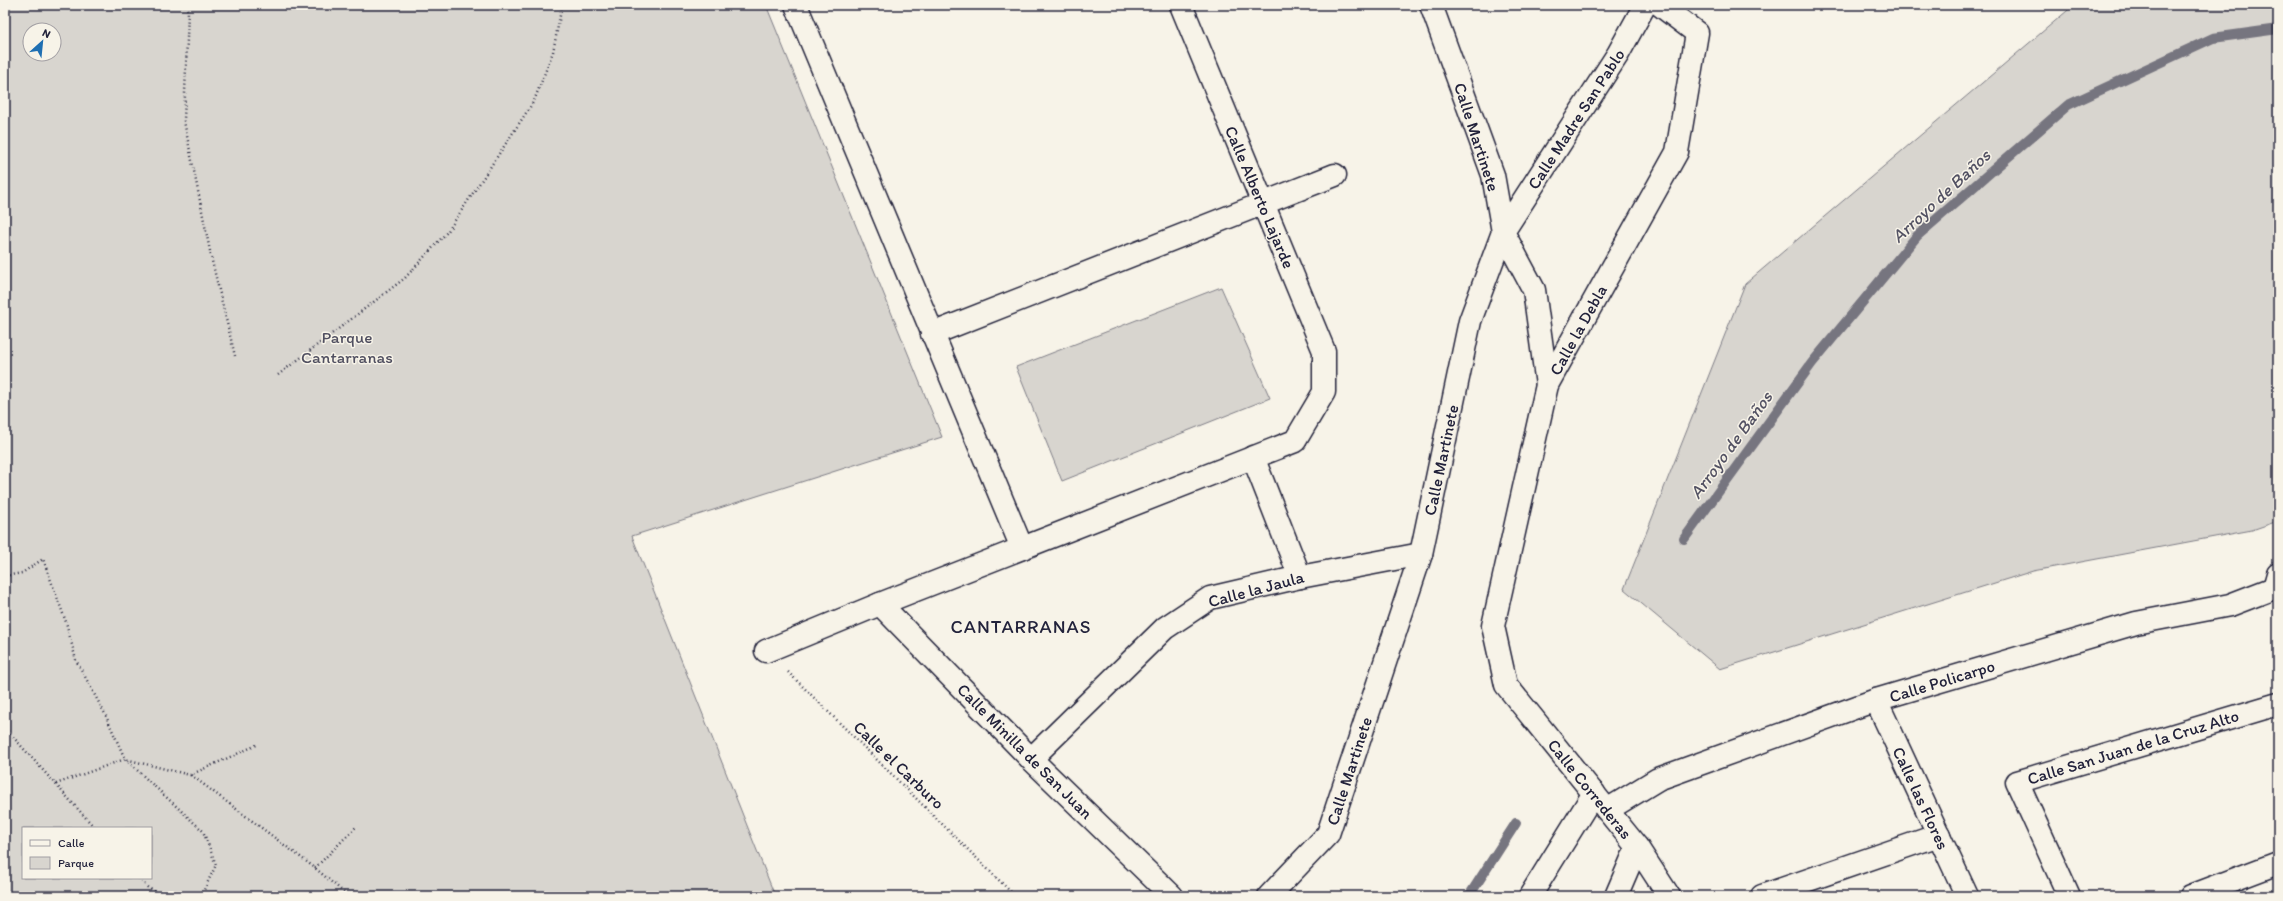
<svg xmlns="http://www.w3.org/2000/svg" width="2283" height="901" viewBox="0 0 2283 901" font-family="Itim,sans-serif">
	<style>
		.green { fill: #d8d5cf; stroke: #7d7c85; fill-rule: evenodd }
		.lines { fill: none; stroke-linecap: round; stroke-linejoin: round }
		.stream { stroke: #76747f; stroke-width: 10 }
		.street-casing { stroke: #22223b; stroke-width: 25 }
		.path { stroke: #22223b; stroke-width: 2.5; stroke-dasharray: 1 3; stroke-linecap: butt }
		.street { stroke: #f7f3e8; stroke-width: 22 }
		.labels { text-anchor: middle; stroke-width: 3; stroke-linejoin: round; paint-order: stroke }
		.street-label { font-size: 17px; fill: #22223b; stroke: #f7f3e8 }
		.park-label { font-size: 17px; fill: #504f60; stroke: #f7f3e8 }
		.water-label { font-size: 18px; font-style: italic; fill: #535263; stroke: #f7f3e8 }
		.quarter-label { font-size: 19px; letter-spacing: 1px; fill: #22223b; stroke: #f7f3e8 }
	</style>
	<rect width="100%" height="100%" fill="#f7f3e8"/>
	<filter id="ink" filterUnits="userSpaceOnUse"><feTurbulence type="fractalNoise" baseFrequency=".025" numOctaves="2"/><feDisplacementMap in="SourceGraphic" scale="8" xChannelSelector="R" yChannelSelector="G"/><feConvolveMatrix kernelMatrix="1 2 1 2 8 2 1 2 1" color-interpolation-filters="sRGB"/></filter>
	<g filter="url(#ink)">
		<g class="green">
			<path d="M 5,5 L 766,5 L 942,437 L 632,536 L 775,896 L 5,896 ZM 30,30 L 54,30 L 54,54 L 30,54 ZM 23,828 L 151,828 L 151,878 L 23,878 Z"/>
			<polygon points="2074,5 2278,5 2278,521 2252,530 2033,571 1720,669 1624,589 1745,284"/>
			<polygon points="1221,287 1270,398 1062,481 1016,367"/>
		</g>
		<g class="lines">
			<g class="stream">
				<polyline points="1684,539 1812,363 1917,236 2068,105 2213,38 2278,29"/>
				<polyline points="1469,896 1516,823"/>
			</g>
			<defs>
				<g id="street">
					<polyline points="796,5 1022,548"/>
					<polyline points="1660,5 1697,33 1677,152 1547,385 1493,626 1506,685 1637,847 1669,896"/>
					<polyline points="932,334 1335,175"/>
					<polyline points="1547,385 1534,290 1503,232 1618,54 1645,5"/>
					<polyline points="1253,457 1300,577"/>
					<polyline points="880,604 1031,759 1172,896"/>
					<polyline points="766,651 880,604 1295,441 1324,392 1324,351 1181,5"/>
					<polyline points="1876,700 1967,896"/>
					<polyline points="1031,759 1165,628 1210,598 1300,577 1421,554"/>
					<polyline points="1607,810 1658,779 1876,700 2136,623 2230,605 2274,588 2278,574"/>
					<polyline points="1269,896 1328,834 1421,554 1470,321 1503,232 1493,175 1431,5"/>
					<polyline points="1530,896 1594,793"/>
					<polyline points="1616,896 1637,847"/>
					<polyline points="1762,896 1939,835"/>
					<polyline points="2069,896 2017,782 2278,704"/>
					<polyline points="2191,896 2278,863"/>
				</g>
			</defs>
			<use href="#street" class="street-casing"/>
			<g class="path">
				<polyline points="186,5 188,11 184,121 212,261 235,356"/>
				<polyline points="278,375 405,278 448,231 534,101 553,52 562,5"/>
				<polyline points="5,576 22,573 43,559 66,622 76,660 105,714 125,759 203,831 216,865 201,896"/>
				<polyline points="788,672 1015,896"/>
				<polyline points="5,728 95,828"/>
				<polyline points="191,775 315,868 348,896"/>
				<polyline points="56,784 125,759 190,775 259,744"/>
				<polyline points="315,868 356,827"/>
				<polyline points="139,878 147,887 162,896"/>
			</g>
			<use href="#street" class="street"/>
		</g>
	</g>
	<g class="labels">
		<g class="street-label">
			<text transform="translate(1576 119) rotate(-57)" y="6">Calle Madre San Pablo</text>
			<text transform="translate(1477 137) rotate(72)" y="6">Calle Martinete</text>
			<text transform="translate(1260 197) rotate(67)" y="6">Calle Alberto Lajarde</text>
			<text transform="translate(1578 330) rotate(-61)" y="6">Calle la Debla</text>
			<text transform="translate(1441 460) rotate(-78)" y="6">Calle Martinete</text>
			<text transform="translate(1256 589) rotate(-15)" y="6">Calle la Jaula</text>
			<text transform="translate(1942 681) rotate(-17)" y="6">Calle Policarpo</text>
			<text transform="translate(2133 747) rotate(-17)" y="6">Calle San Juan de la Cruz Alto</text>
			<text transform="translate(1025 751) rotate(45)" y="6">Calle Minilla de San Juan</text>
			<text transform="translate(899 765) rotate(44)" y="6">Calle el Carburo</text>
			<text transform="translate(1349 771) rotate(-72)" y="6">Calle Martinete</text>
			<text transform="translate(1590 789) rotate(51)" y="6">Calle Correderas</text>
			<text transform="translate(1921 798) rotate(65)" y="6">Calle las Flores</text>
		</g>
		<g class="park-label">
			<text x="347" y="343">Parque<tspan x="347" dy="20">Cantarranas</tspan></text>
		</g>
		<g class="water-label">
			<text transform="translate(1941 196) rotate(-43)" y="6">Arroyo de Baños</text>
			<text transform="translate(1731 445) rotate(-54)" y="6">Arroyo de Baños</text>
		</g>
		<g class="quarter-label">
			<text x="1021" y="633">CANTARRANAS</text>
		</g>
	</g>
	<rect width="2283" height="901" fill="none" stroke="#f7f3e8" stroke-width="20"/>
	<rect x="10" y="10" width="2263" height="881" fill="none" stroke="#22223b" stroke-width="1.5" filter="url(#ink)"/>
	<rect x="22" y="827" width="130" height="52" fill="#f7f3e8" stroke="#a29fa3"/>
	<rect x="30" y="840" width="20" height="6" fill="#f7f3e8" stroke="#a29fa3"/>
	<text x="58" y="847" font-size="12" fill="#22223b">Calle</text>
	<rect x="30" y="857" width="20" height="12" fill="#d8d5cf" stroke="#a29fa3"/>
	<text x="58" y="867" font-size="12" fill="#22223b">Parque</text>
	<g transform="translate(42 42) rotate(27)"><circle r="19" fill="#f7f3e8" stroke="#a29fa3"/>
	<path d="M0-3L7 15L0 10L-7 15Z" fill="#1f6fb2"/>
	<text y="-6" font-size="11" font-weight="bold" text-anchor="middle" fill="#22223b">N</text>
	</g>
</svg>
